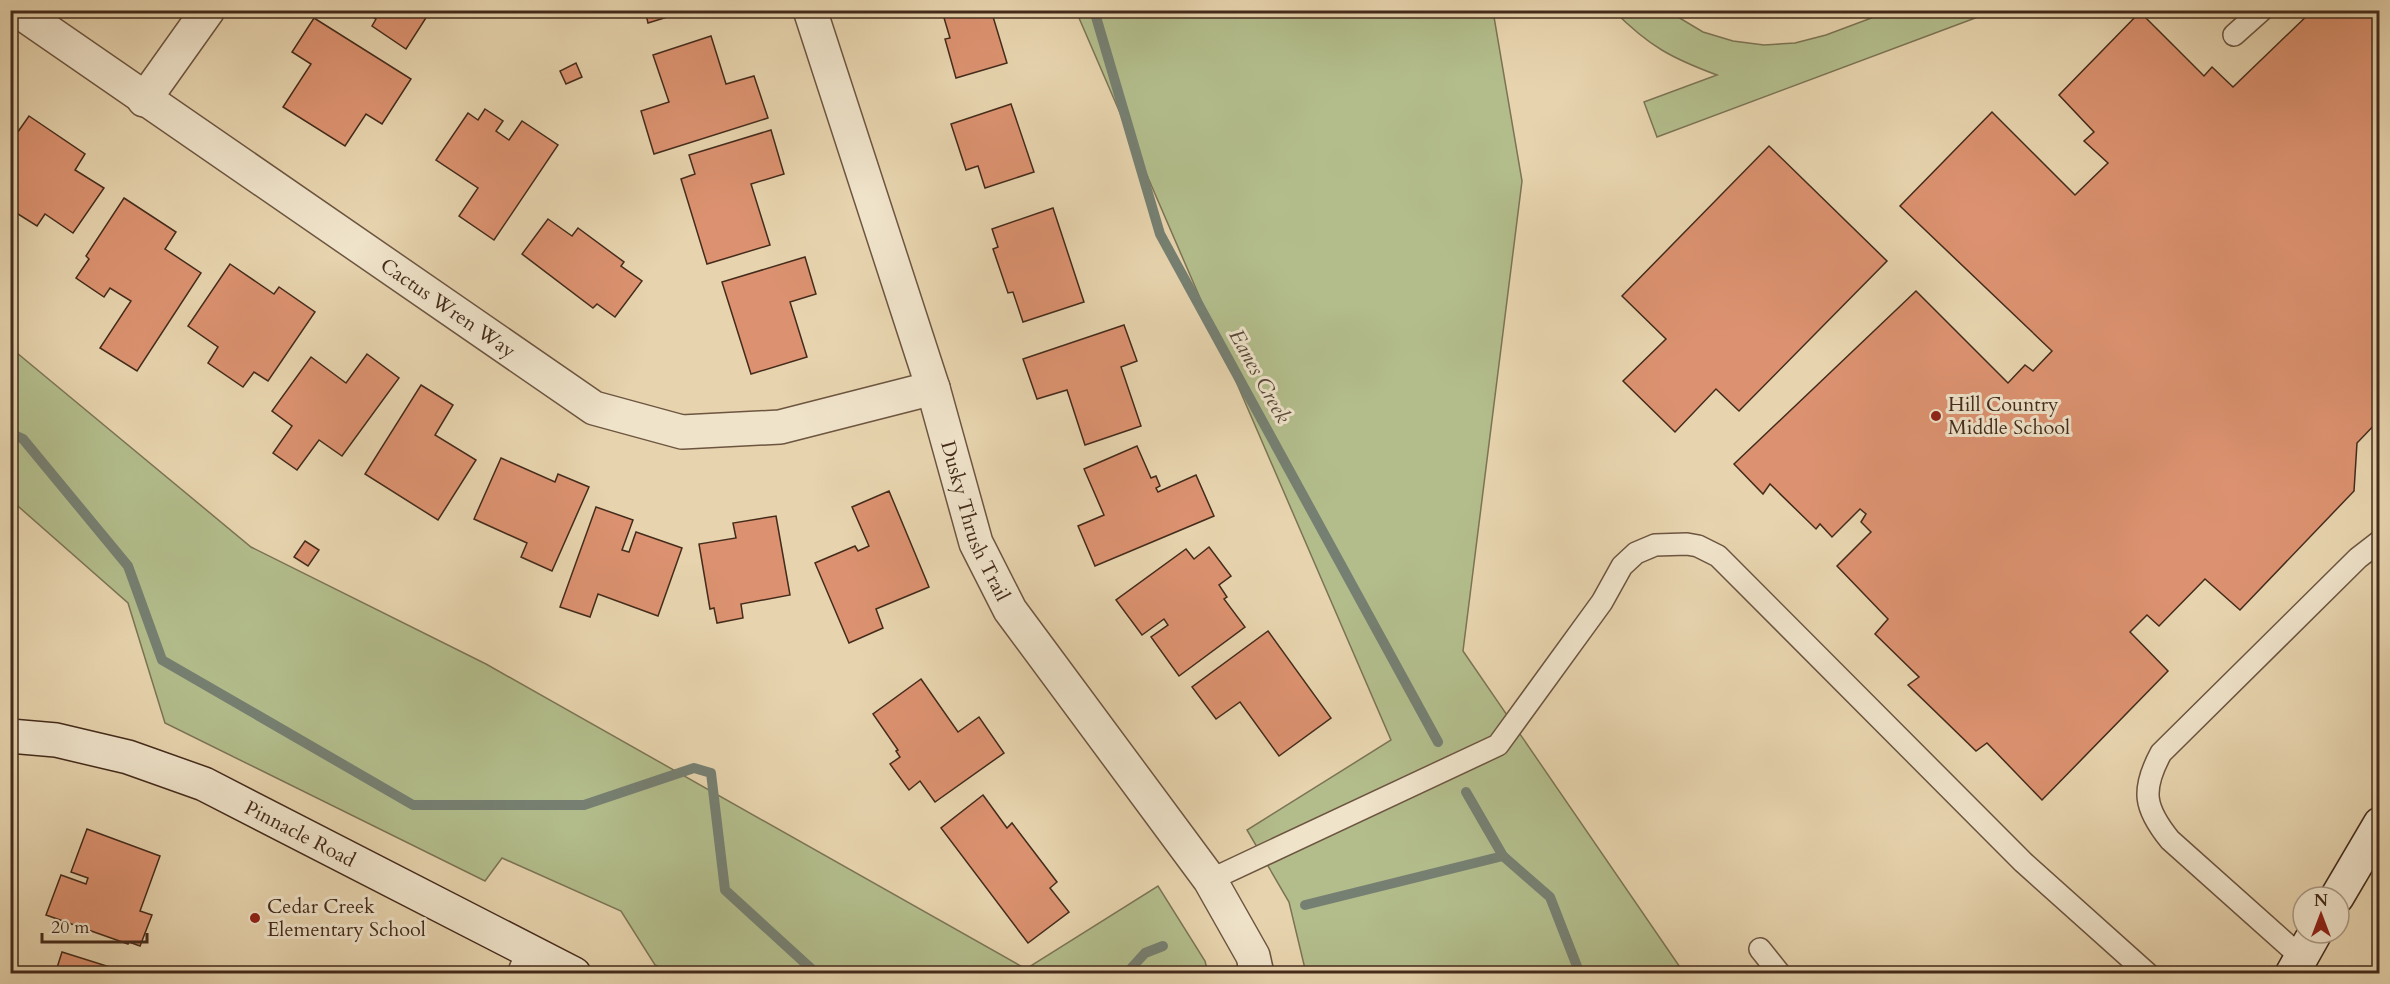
<svg xmlns="http://www.w3.org/2000/svg" width="2390" height="984" viewBox="0 0 2390 984" font-family="Cardo,serif">
	<style>
		.green { fill: #b3bd8c; stroke: #7c7454; stroke-width: 1.5 }
		.lines { fill: none; stroke-linecap: round; stroke-linejoin: round }
		.stream { stroke: #768072; stroke-width: 10 }
		.building { fill: #dc9270; stroke: #442b1b; stroke-width: 1.5 }
		.lane-casing { stroke: #6d5540; stroke-width: 24 }
		.street-casing { stroke: #6d5540; stroke-width: 36 }
		.secondary-casing { stroke: #442b1b; stroke-width: 36 }
		.lane { stroke: #efe3ca; stroke-width: 21 }
		.street { stroke: #efe3ca; stroke-width: 33 }
		.secondary { stroke: #efe3ca; stroke-width: 33 }
		.poi-dot { fill: #8f2418; stroke: #efe3ca; stroke-width: 2 }
		.labels { text-anchor: middle; stroke-width: 6; stroke-linejoin: round; paint-order: stroke }
		.street-label { font-size: 20px; fill: #442b1b; stroke: #efe3ca }
		.poi-label { font-size: 20px; fill: #442b1b; stroke: #efe3ca; text-anchor: start }
		.water-label { font-size: 21px; font-style: italic; fill: #554738; stroke: #efe3ca }
	</style>
	<rect width="100%" height="100%" fill="#e7d4ae"/>
	<filter id="stains"><feTurbulence type="fractalNoise" baseFrequency=".00333" numOctaves="4"/><feColorMatrix values="0 0 0 0 .2 0 0 0 0 .09 0 0 0 0 .02 0 0 0 .5 -.17"/></filter>
	<radialGradient id="worn" r=".72"><stop offset=".6" stop-color="#630" stop-opacity="0"/><stop offset="1" stop-color="#630" stop-opacity=".3"/></radialGradient>
	<g class="green">
		<polygon points="1076,11 1493,11 1522,181 1463,651 1684,973 1306,973 1289,902 1247,830 1391,740"/>
		<path d="M 1614,11 L 1668,11 L 1703,32 L 1733,41 L 1764,45 L 1795,43 L 1826,35 L 1890,11 L 1994,11 L 1657,137 L 1644,102 L 1717,75 C 1671,58 1649,46 1614,11 Z"/>
		<polygon points="11,348 251,547 486,664 1026,969 1158,886 1205,961 1208,973 673,973 655,965 621,911 502,858 485,881 165,723 128,603 11,500"/>
	</g>
	<g class="lines">
		<g class="stream">
			<polyline points="1094,10 1160,234 1438,742"/>
			<polyline points="10,433 23,439 128,566 162,660 413,805 584,805 694,768 711,773 725,890 817,974"/>
			<polyline points="1466,792 1503,856 1550,897 1580,974"/>
			<polyline points="1305,905 1503,856"/>
			<polyline points="1126,974 1145,953 1163,946"/>
		</g>
	</g>
	<g class="building">
		<polygon points="362,10 431,10 406,49 372,26 376,19"/>
		<polygon points="645,10 690,10 648,23"/>
		<polygon points="934,10 991,10 1007,63 956,78 945,39 950,38 942,11 935,14"/>
		<polygon points="2313,10 2380,10 2380,419 2357,443 2354,491 2240,610 2205,579 2159,626 2147,615 2130,632 2168,671 2042,800 1987,743 1976,751 1908,685 1919,677 1875,634 1888,619 1837,566 1871,532 1861,522 1866,514 1860,509 1832,537 1820,524 1816,529 1770,484 1763,494 1734,464 1916,291 2008,383 2025,365 2033,371 2052,351 1900,206 1992,112 2075,195 2108,163 2084,141 2094,132 2059,95 2140,12 2204,76 2212,67 2233,87"/>
		<polygon points="314,18 411,79 382,124 366,114 345,146 283,107 311,64 292,52"/>
		<polygon points="711,36 726,84 754,76 768,118 654,154 641,111 669,102 653,55"/>
		<polygon points="576,63 582,77 566,84 560,71"/>
		<polygon points="1011,104 1034,172 985,188 978,166 966,170 951,124"/>
		<polygon points="485,109 503,121 496,131 509,140 522,121 558,145 494,240 459,216 478,188 436,160 468,113 478,120"/>
		<polygon points="29,116 85,154 75,170 104,188 73,233 45,214 37,226 10,209 10,143"/>
		<polygon points="771,130 784,174 751,184 770,245 707,264 681,179 695,174 689,155"/>
		<polygon points="1769,146 1887,261 1739,411 1716,389 1675,432 1623,381 1666,339 1622,296"/>
		<polygon points="124,198 176,232 165,249 201,273 137,371 100,348 131,301 110,288 104,297 76,278 89,259 86,256"/>
		<polygon points="1053,208 1084,302 1023,322 1013,292 1008,293 993,249 998,247 992,229"/>
		<polygon points="548,219 572,236 578,228 624,262 621,266 642,281 615,317 597,304 593,308 522,254"/>
		<polygon points="805,257 816,294 790,302 807,357 751,374 722,282"/>
		<polygon points="230,264 274,294 279,287 315,312 268,381 254,372 243,387 208,363 218,347 188,326"/>
		<polygon points="1124,325 1137,361 1121,367 1141,426 1085,445 1067,390 1037,399 1023,359"/>
		<polygon points="367,354 399,378 342,456 319,440 297,470 273,453 292,426 272,411 311,357 346,383"/>
		<polygon points="421,385 453,405 435,435 476,460 438,520 365,474"/>
		<polygon points="1137,446 1151,478 1156,476 1160,486 1156,488 1158,492 1196,475 1214,516 1095,566 1078,526 1104,515 1084,469"/>
		<polygon points="501,458 555,482 558,474 589,487 552,571 521,557 527,543 474,519"/>
		<polygon points="889,491 929,587 876,609 883,628 849,643 815,563 855,546 858,551 869,546 852,507"/>
		<polygon points="596,507 633,520 622,550 629,552 636,532 682,548 658,616 598,594 590,617 560,607"/>
		<polygon points="776,516 790,595 741,604 743,618 717,623 714,608 710,609 699,544 736,538 733,523"/>
		<polygon points="305,541 319,550 308,566 294,557"/>
		<polygon points="1209,547 1231,576 1219,585 1227,597 1224,599 1245,627 1179,676 1151,637 1168,625 1164,619 1142,635 1116,600 1186,549 1194,559"/>
		<polygon points="1268,631 1331,718 1279,756 1240,702 1216,719 1192,687"/>
		<polygon points="921,679 958,732 979,717 1004,753 935,802 920,781 909,790 890,764 900,757 896,751 898,750 873,714"/>
		<polygon points="983,795 1007,828 1012,823 1057,882 1050,888 1069,912 1028,943 941,828"/>
		<polygon points="87,829 160,856 140,911 152,915 140,946 129,942 128,944 46,915 61,875 86,884 88,878 71,872"/>
		<polygon points="62,952 113,968 112,974 55,974"/>
	</g>
	<g class="lines">
		<defs>
			<g id="lane">
				<polyline points="2234,35 2262,10"/>
				<polyline points="1210,880 1498,745 1602,602 1622,566 1636,553 1655,545 1687,544 1698,546 1718,556 2023,862 2148,974"/>
				<polyline points="1760,949 1780,974"/>
				<path d="M 2301,957 L 2170,840 C 2144,808 2141,790 2161,753 L 2358,558 L 2380,541"/>
				<polyline points="518,974 527,951"/>
			</g>
			<g id="street">
				<path id="s1" d="M 17,10 L 594,408 L 682,432 L 780,427 L 933,388"/>
				<path id="s2" d="M 810,10 L 933,388 L 976,543 L 1010,610 L 1210,880 L 1253,956 L 1257,974"/>
				<polyline points="144,100 208,10"/>
			</g>
			<g id="secondary">
				<path id="s3" d="M 10,736 L 56,740 L 128,757 L 204,784 L 574,974"/>
				<polyline points="2337,897 2380,824"/>
				<polyline points="2292,974 2315,933"/>
			</g>
		</defs>
		<use href="#lane" class="lane-casing"/>
		<use href="#street" class="street-casing"/>
		<use href="#secondary" class="secondary-casing"/>
		<use href="#lane" class="lane"/>
		<use href="#street" class="street"/>
		<use href="#secondary" class="secondary"/>
	</g>
	<g class="poi-dot">
		<circle cx="1936" cy="416" r="6"/>
		<circle cx="255" cy="918" r="6"/>
	</g>
	<g class="labels">
		<g class="street-label">
			<text dy="7" stroke="none"><textPath href="#s1" startOffset="524">Cactus Wren Way</textPath></text>
			<text dy="7" stroke="none"><textPath href="#s2" startOffset="537">Dusky Thrush Trail</textPath></text>
			<text dy="7" stroke="none"><textPath href="#s3" startOffset="309">Pinnacle Road</textPath></text>
		</g>
		<g class="poi-label">
			<text x="1948" y="411">Hill Country<tspan x="1948" dy="23">Middle School</tspan></text>
			<text x="267" y="913">Cedar Creek<tspan x="267" dy="23">Elementary School</tspan></text>
		</g>
		<g class="water-label">
			<text transform="translate(1260 376) rotate(61)" y="7">Eanes Creek</text>
		</g>
	</g>
	<rect width="2390" height="984" fill="none" stroke="#e7d4ae" stroke-width="36"/>
	<rect x="12" y="12" width="2366" height="960" fill="none" stroke="#442b1b" stroke-width="3"/>
	<rect x="18" y="18" width="2354" height="948" fill="none" stroke="#442b1b" stroke-width="1.5"/>
	<g transform="translate(2321 915)"><circle r="28" fill="#efe3ca" stroke="#ab9984" stroke-width="1.5"/>
	<path d="M0-4.5L10 22L0 15L-10 22Z" fill="#8f2418"/>
	<text y="-9" font-size="16" font-weight="bold" text-anchor="middle" fill="#442b1b">N</text>
	</g>
	<path d="M42 933v9h105v-9" fill="none" stroke="#442b1b" stroke-width="3"/>
	<text x="51" y="933" font-size="18" fill="#442b1b" stroke="#efe3ca" stroke-width="4.5" paint-order="stroke">20 m</text>
	<rect width="100%" height="100%" filter="url(#stains)"/>
	<rect width="100%" height="100%" fill="url(#worn)"/>
</svg>
